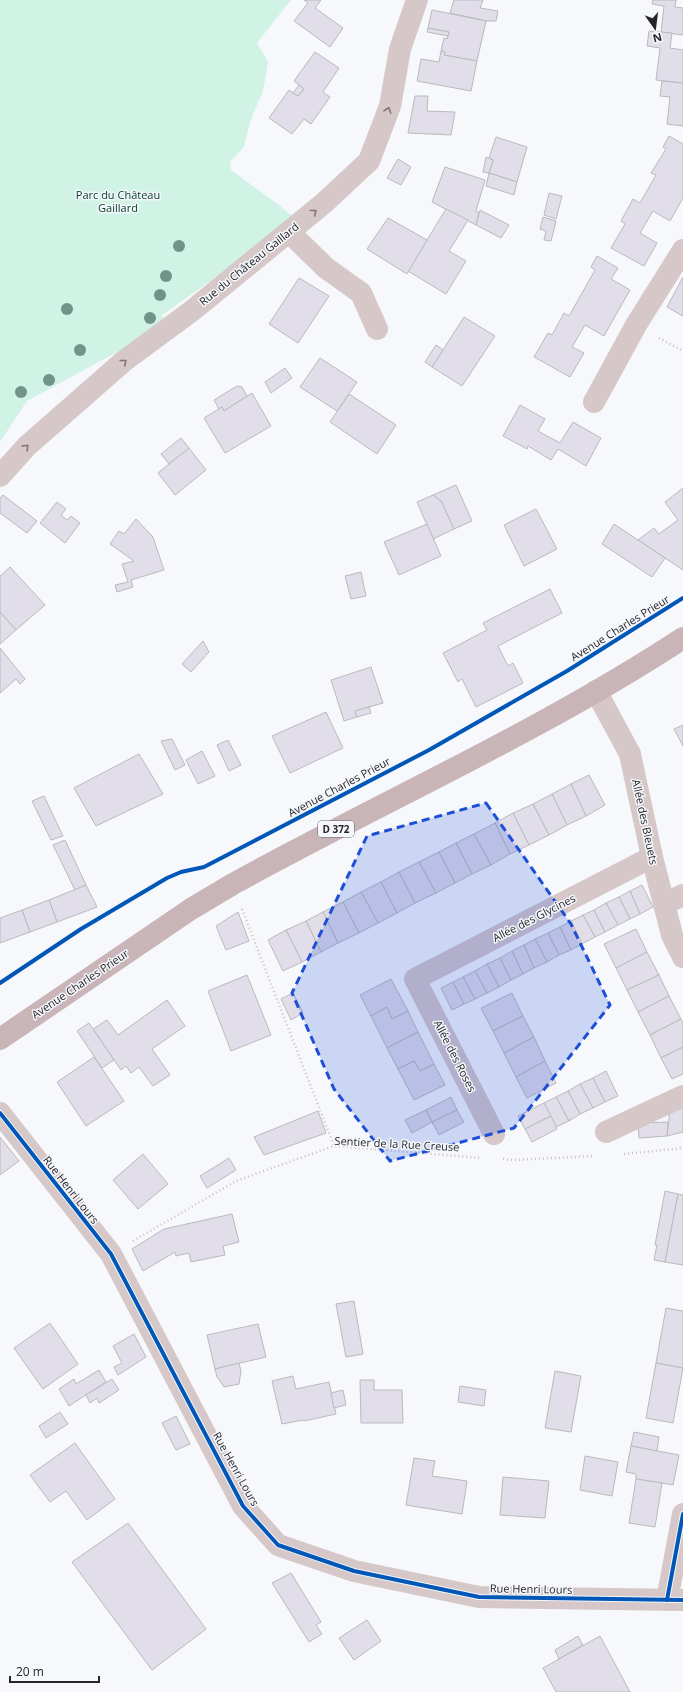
<svg xmlns="http://www.w3.org/2000/svg" width="683" height="1692" viewBox="0 0 683 1692" font-family="'Open Sans',sans-serif">
	<style>
		.green { fill: #d1f3e5 }
		.building { fill: #e1dde9; stroke: #bababd }
		.lines { fill: none; stroke-linecap: round; stroke-linejoin: round }
		.path { stroke: #cbc1c3; stroke-width: 2.5; stroke-dasharray: 1 3; stroke-linecap: butt }
		.minor { stroke: #d6c7c8; stroke-width: 22 }
		.major { stroke: #c9b5b7; stroke-width: 22 }
		.cycleway-casing { stroke: #f5f7fc; stroke-width: 6 }
		.cycleway { stroke: #0057b8; stroke-width: 4 }
		.tree { fill: #719389 }
		.oneway { stroke: #7e7678 }
		.marked { fill: #1d4ed8; fill-opacity: 0.2; stroke: #1d4ed8; stroke-width: 3; stroke-dasharray: 8 5; stroke-linejoin: round }
		.labels { text-anchor: middle; stroke-width: 3; stroke-linejoin: round; paint-order: stroke }
		.shield { fill: #f5f7fc; stroke: #646568; stroke-width: 1 }
		.shield-label { font-size: 10px; font-weight: bold; fill: #262628 }
		.park-label { font-size: 11px; fill: #05402c; stroke: #f5f7fc }
		.street-label { font-size: 11px; fill: #262628; stroke: #f5f7fc }
	</style>
	<rect width="100%" height="100%" fill="#f6f8fb"/>
	<polygon class="green" points="0,0 291,0 257,43 268,62 263,91 251,119 244,147 230,162 231,170 279,205 297,220 162,315 165,326 27,401 0,442"/>
	<g class="building">
		<polygon points="304,0 321,0 315,8 343,28 330,47 294,21 308,3"/>
		<polygon points="454,0 483,0 480,8 498,11 496,21 486,21 450,13"/>
		<polygon points="653,0 676,0 675,7 683,8 683,35 661,32 664,6 652,4"/>
		<polygon points="432,10 486,21 477,61 444,55 445,52 441,51 444,38 447,39 449,32 428,28"/>
		<polygon points="428,28 449,32 448,36 427,32"/>
		<polygon points="649,31 672,33 670,48 683,50 683,83 656,80 660,48 647,46"/>
		<polygon points="441,51 445,52 444,55 477,61 471,91 417,81 421,59 439,62"/>
		<polygon points="315,52 339,68 323,92 330,97 311,124 304,119 292,134 269,118 289,90 298,96 304,89 294,81"/>
		<polygon points="662,81 683,83 683,126 667,124 670,97 660,96"/>
		<polygon points="299,85 304,89 298,96 293,93"/>
		<polygon points="415,96 428,96 427,111 455,112 451,135 408,133"/>
		<polygon points="669,136 683,144 683,198 670,221 653,211 640,233 657,243 644,266 611,248 625,224 621,221 633,199 640,203 656,175 651,173 666,149 663,147"/>
		<polygon points="496,137 527,147 517,182 489,173 493,160 489,158"/>
		<polygon points="486,157 493,160 489,173 483,172"/>
		<polygon points="398,159 411,167 401,185 387,178"/>
		<polygon points="445,167 485,180 476,211 479,213 476,225 432,202"/>
		<polygon points="489,173 517,182 514,195 486,186"/>
		<polygon points="549,193 562,196 556,219 544,215"/>
		<polygon points="446,209 468,220 449,251 466,261 446,294 408,271"/>
		<polygon points="480,210 509,225 501,238 476,225"/>
		<polygon points="543,217 556,221 551,241 544,240 546,231 540,229"/>
		<polygon points="388,218 427,240 407,274 367,249"/>
		<polygon points="597,256 618,268 611,279 630,290 604,336 585,325 572,347 584,353 570,377 534,357 548,333 552,335 564,313 569,316 595,270 591,267"/>
		<polygon points="683,277 683,316 667,307"/>
		<polygon points="299,278 329,296 298,343 269,324"/>
		<polygon points="464,317 495,336 462,386 432,367"/>
		<polygon points="436,345 443,350 432,367 425,362"/>
		<polygon points="320,358 357,382 337,411 300,387"/>
		<polygon points="285,368 292,378 271,393 265,382"/>
		<polygon points="237,386 242,387 247,396 224,411 222,407 219,409 214,400"/>
		<polygon points="252,393 271,426 225,453 204,418 222,407 224,411"/>
		<polygon points="349,394 396,425 377,454 330,422"/>
		<polygon points="520,405 545,419 538,431 560,443 573,422 601,438 586,466 558,449 551,460 528,446 527,449 503,436"/>
		<polygon points="181,438 189,448 169,464 161,454"/>
		<polygon points="189,448 206,470 175,495 158,473"/>
		<polygon points="456,485 472,521 454,529 441,501 433,495"/>
		<polygon points="683,488 683,570 638,540 654,528 659,534 678,520 665,502"/>
		<polygon points="3,495 37,521 27,533 0,513 0,498"/>
		<polygon points="433,495 441,501 454,529 433,539 417,502"/>
		<polygon points="57,502 66,509 61,515 67,520 71,516 80,523 65,543 40,523"/>
		<polygon points="536,509 557,549 524,566 504,525"/>
		<polygon points="136,519 153,537 164,570 131,580 133,587 117,592 115,585 128,582 122,564 134,561 110,544 119,531 124,534"/>
		<polygon points="427,524 441,556 399,575 384,542"/>
		<polygon points="614,524 665,558 652,577 602,544"/>
		<polygon points="10,567 45,605 16,630 0,612 0,576"/>
		<polygon points="361,572 366,596 351,599 345,576"/>
		<polygon points="550,589 562,613 498,646 508,666 513,663 523,683 476,707 462,679 458,682 443,653 487,630 483,623"/>
		<polygon points="0,612 16,630 0,644"/>
		<polygon points="203,641 209,652 191,672 182,664"/>
		<polygon points="0,648 25,679 20,684 16,679 0,693"/>
		<polygon points="371,667 383,703 355,711 357,717 344,721 331,680"/>
		<polygon points="369,707 371,713 357,717 355,711"/>
		<polygon points="326,712 343,748 290,773 272,736"/>
		<polygon points="683,725 683,746 674,729"/>
		<polygon points="172,739 185,765 175,770 161,741"/>
		<polygon points="228,740 241,765 229,771 217,745"/>
		<polygon points="202,751 215,776 198,784 186,760"/>
		<polygon points="139,754 163,794 96,826 74,788"/>
		<polygon points="589,775 605,805 586,816 571,784"/>
		<polygon points="571,784 586,816 567,825 552,794"/>
		<polygon points="552,794 567,825 549,835 533,804"/>
		<polygon points="44,796 63,836 51,840 32,801"/>
		<polygon points="533,804 549,835 529,845 513,813"/>
		<polygon points="513,813 529,845 510,854 495,823"/>
		<polygon points="495,823 510,854 491,865 474,834"/>
		<polygon points="474,834 491,865 472,874 456,843"/>
		<polygon points="65,840 86,885 75,890 53,845"/>
		<polygon points="456,843 472,874 455,883 439,852"/>
		<polygon points="439,852 455,883 436,893 419,862"/>
		<polygon points="419,862 436,893 415,903 399,872"/>
		<polygon points="399,872 415,903 397,913 381,882"/>
		<polygon points="381,882 397,913 378,923 361,892"/>
		<polygon points="86,885 97,907 57,922 49,900"/>
		<polygon points="642,885 653,907 640,914 630,891"/>
		<polygon points="630,891 640,914 630,919 619,897"/>
		<polygon points="361,892 378,923 359,933 343,902"/>
		<polygon points="619,897 630,919 618,925 606,903"/>
		<polygon points="49,900 57,922 30,932 22,910"/>
		<polygon points="343,902 359,933 338,943 323,912"/>
		<polygon points="606,903 618,925 605,932 594,910"/>
		<polygon points="22,910 30,932 0,943 0,918"/>
		<polygon points="594,910 605,932 595,937 583,915"/>
		<polygon points="238,912 249,941 226,950 216,926"/>
		<polygon points="323,912 338,943 321,952 306,921"/>
		<polygon points="583,915 595,937 582,944 571,921"/>
		<polygon points="306,921 321,952 302,962 286,930"/>
		<polygon points="571,921 582,944 571,950 560,927"/>
		<polygon points="560,927 571,950 559,955 548,933"/>
		<polygon points="636,929 647,952 616,968 604,944"/>
		<polygon points="286,930 302,962 283,971 268,940"/>
		<polygon points="548,933 559,955 547,962 535,939"/>
		<polygon points="535,939 547,962 534,968 524,945"/>
		<polygon points="524,945 534,968 523,974 512,951"/>
		<polygon points="512,951 523,974 511,980 500,958"/>
		<polygon points="647,952 659,975 627,990 616,968"/>
		<polygon points="500,958 511,980 499,987 487,964"/>
		<polygon points="487,964 499,987 487,993 475,971"/>
		<polygon points="475,971 487,993 475,999 463,977"/>
		<polygon points="247,975 271,1035 231,1051 208,991"/>
		<polygon points="659,975 669,996 638,1012 627,990"/>
		<polygon points="463,977 475,999 464,1004 453,982"/>
		<polygon points="391,979 408,1011 392,1019 387,1007 371,1016 360,995"/>
		<polygon points="453,982 464,1004 452,1010 441,988"/>
		<polygon points="293,993 303,1013 291,1020 281,999"/>
		<polygon points="512,993 523,1016 493,1031 481,1008"/>
		<polygon points="669,996 681,1019 650,1035 638,1012"/>
		<polygon points="167,1000 185,1026 152,1049 170,1075 153,1086 139,1067 131,1073 126,1066 121,1070 93,1029 107,1020 118,1035"/>
		<polygon points="387,1007 392,1019 408,1011 418,1032 387,1048 371,1016"/>
		<polygon points="523,1016 534,1037 504,1053 493,1031"/>
		<polygon points="681,1019 683,1023 683,1047 661,1058 650,1035"/>
		<polygon points="89,1023 114,1060 102,1068 77,1031"/>
		<polygon points="418,1032 434,1064 420,1071 414,1061 398,1069 387,1048"/>
		<polygon points="534,1037 545,1061 516,1077 504,1053"/>
		<polygon points="683,1047 683,1074 672,1079 661,1058"/>
		<polygon points="94,1057 124,1101 86,1126 57,1082"/>
		<polygon points="414,1061 420,1071 434,1064 445,1085 414,1100 398,1069"/>
		<polygon points="545,1061 556,1083 527,1098 516,1077"/>
		<polygon points="606,1071 618,1096 605,1102 593,1078"/>
		<polygon points="593,1078 605,1102 593,1108 580,1084"/>
		<polygon points="580,1084 593,1108 580,1114 568,1091"/>
		<polygon points="568,1091 580,1114 569,1121 556,1097"/>
		<polygon points="451,1097 457,1110 432,1122 426,1110"/>
		<polygon points="556,1097 569,1121 556,1127 544,1103"/>
		<polygon points="544,1103 551,1116 525,1129 518,1116"/>
		<polygon points="683,1106 683,1132 667,1136 670,1109"/>
		<polygon points="426,1110 432,1122 412,1133 405,1120"/>
		<polygon points="457,1110 464,1122 439,1135 432,1122"/>
		<polygon points="318,1111 326,1133 264,1155 254,1137"/>
		<polygon points="551,1116 557,1129 532,1142 525,1129"/>
		<polygon points="668,1122 667,1136 639,1138 638,1123"/>
		<polygon points="0,1137 19,1161 0,1175"/>
		<polygon points="143,1154 168,1184 138,1209 113,1180"/>
		<polygon points="229,1158 236,1170 207,1188 200,1176"/>
		<polygon points="665,1191 678,1194 665,1262 654,1260 657,1245 655,1245"/>
		<polygon points="678,1194 683,1195 683,1265 665,1262"/>
		<polygon points="232,1214 239,1242 223,1246 225,1255 191,1262 189,1253 176,1256 175,1252 143,1271 132,1249 164,1229"/>
		<polygon points="354,1301 363,1354 346,1357 336,1304"/>
		<polygon points="666,1308 683,1311 683,1368 656,1363"/>
		<polygon points="50,1323 78,1364 43,1389 14,1348"/>
		<polygon points="258,1324 266,1357 215,1369 207,1335"/>
		<polygon points="134,1334 146,1357 118,1375 114,1367 122,1363 113,1346"/>
		<polygon points="239,1363 241,1371 239,1384 224,1387 217,1377 215,1369"/>
		<polygon points="656,1363 683,1368 673,1423 646,1418"/>
		<polygon points="99,1370 106,1382 69,1406 59,1389 74,1379 76,1384"/>
		<polygon points="555,1371 581,1376 571,1432 545,1428"/>
		<polygon points="293,1376 296,1389 329,1382 336,1414 304,1421 303,1420 282,1424 272,1381"/>
		<polygon points="112,1379 119,1390 99,1403 97,1398 90,1403 86,1395"/>
		<polygon points="360,1380 374,1380 374,1390 402,1390 403,1423 361,1423"/>
		<polygon points="460,1386 486,1390 484,1406 458,1402"/>
		<polygon points="343,1390 346,1405 334,1408 331,1393"/>
		<polygon points="60,1412 68,1424 46,1438 39,1426"/>
		<polygon points="176,1416 190,1444 176,1450 162,1423"/>
		<polygon points="634,1432 659,1437 657,1451 631,1446"/>
		<polygon points="75,1443 115,1499 87,1520 66,1491 50,1502 30,1475"/>
		<polygon points="631,1446 679,1455 673,1485 636,1479 636,1474 626,1472"/>
		<polygon points="585,1456 618,1462 612,1496 580,1490"/>
		<polygon points="414,1458 435,1461 432,1476 467,1481 462,1514 406,1505"/>
		<polygon points="503,1477 549,1481 545,1518 500,1515"/>
		<polygon points="636,1479 662,1483 655,1527 629,1523"/>
		<polygon points="128,1523 206,1629 152,1670 72,1562"/>
		<polygon points="291,1573 321,1622 316,1625 322,1634 309,1642 272,1583"/>
		<polygon points="367,1620 381,1641 354,1660 339,1638"/>
		<polygon points="578,1636 583,1645 559,1659 555,1650"/>
		<polygon points="600,1636 630,1692 556,1692 543,1668"/>
	</g>
	<g class="lines">
		<g class="path">
			<polyline points="659,338 683,351"/>
			<polyline points="242,909 334,1146"/>
			<polyline points="624,1154 683,1148"/>
			<polyline points="503,1159 513,1160 594,1156"/>
			<polyline points="133,1241 236,1181 334,1146 482,1158"/>
		</g>
		<g class="minor">
			<polyline points="289,232 326,268 361,293 377,329"/>
			<polyline points="594,402 636,325 683,250"/>
			<polyline points="0,476 27,446 124,361 193,310 324,203 369,161 390,106 400,49 417,0"/>
			<polyline points="596,691 630,754 652,857 672,935 683,957"/>
			<polyline points="664,904 683,895"/>
			<polyline points="0,1113 111,1254 243,1506 278,1545 354,1571 479,1597 683,1600"/>
			<polyline points="606,1132 683,1096"/>
			<polyline points="494,1134 415,979 652,857"/>
			<polyline points="667,1600 683,1514"/>
		</g>
		<path class="major" d="M 0,1039 L 191,909 L 233,884 C 383,801 540,732 683,638"/>
		<defs>
			<g id="cycleway">
				<polyline points="0,983 81,929 167,878 181,872 204,867 429,750 567,671 683,598"/>
				<polyline points="0,1113 111,1254 243,1506 278,1545 354,1571 479,1597 683,1600"/>
				<polyline points="667,1600 683,1514"/>
			</g>
		</defs>
		<use href="#cycleway" class="cycleway-casing"/>
		<use href="#cycleway" class="cycleway"/>
	</g>
	<g class="tree">
		<circle cx="179" cy="246" r="6"/>
		<circle cx="166" cy="276" r="6"/>
		<circle cx="160" cy="295" r="6"/>
		<circle cx="67" cy="309" r="6"/>
		<circle cx="150" cy="318" r="6"/>
		<circle cx="80" cy="350" r="6"/>
		<circle cx="49" cy="380" r="6"/>
		<circle cx="21" cy="392" r="6"/>
	</g>
	<defs><path id="oneway-chevron" d="M-2-3.5L2.5 0L-2 3.5" fill="none" stroke-width="1.6" stroke-linecap="round" stroke-linejoin="round"/></defs>
	<g class="oneway">
		<use href="#oneway-chevron" transform="translate(388 110) rotate(-71)"/>
		<use href="#oneway-chevron" transform="translate(314 212) rotate(-39)"/>
		<use href="#oneway-chevron" transform="translate(124 362) rotate(-39)"/>
		<use href="#oneway-chevron" transform="translate(26 447) rotate(-46)"/>
	</g>
	<path class="marked" d="M 486,803 L 571,924 L 610,1005 L 514,1128 L 390,1161 L 334,1089 L 292,993 L 367,836 Z"/>
	<g class="labels">
		<rect class="shield" x="318" y="821" width="36" height="16" rx="3"/>
		<g class="shield-label">
			<text x="336" y="833">D 372</text>
		</g>
		<g class="park-label">
			<text x="118" y="199">Parc du Château<tspan x="118" dy="13">Gaillard</tspan></text>
		</g>
		<g class="street-label">
			<text transform="translate(249 264) rotate(-39)" y="4">Rue du Château Gaillard</text>
			<text transform="translate(620 628) rotate(-32)" y="4">Avenue Charles Prieur</text>
			<text transform="translate(339 787) rotate(-28)" y="4">Avenue Charles Prieur</text>
			<text transform="translate(645 822) rotate(78)" y="4">Allée des Bleuets</text>
			<text transform="translate(534 918) rotate(-27)" y="4">Allée des Glycines</text>
			<text transform="translate(80 984) rotate(-34)" y="4">Avenue Charles Prieur</text>
			<text transform="translate(455 1056) rotate(63)" y="4">Allée des Roses</text>
			<text transform="translate(397 1144) rotate(3)" y="4">Sentier de la Rue Creuse</text>
			<text transform="translate(71 1190) rotate(52)" y="4">Rue Henri Lours</text>
			<text transform="translate(236 1469) rotate(61)" y="4">Rue Henri Lours</text>
			<text transform="translate(531 1589) rotate(1)" y="4">Rue Henri Lours</text>
		</g>
	</g>
	<g transform="translate(655 28) rotate(166)" stroke="#f5f7fc" stroke-width="3" paint-order="stroke">
	<path d="M0-3L7 15L0 10L-7 15Z" fill="#262628"/>
	<text y="-6" font-size="11" font-weight="bold" text-anchor="middle" fill="#262628">N</text>
	</g>
	<path d="M10 1676v6h89v-6" fill="none" stroke="#262628" stroke-width="2"/>
	<text x="16" y="1676" font-size="12" fill="#262628" stroke="#f5f7fc" stroke-width="3" paint-order="stroke">20 m</text>
</svg>
